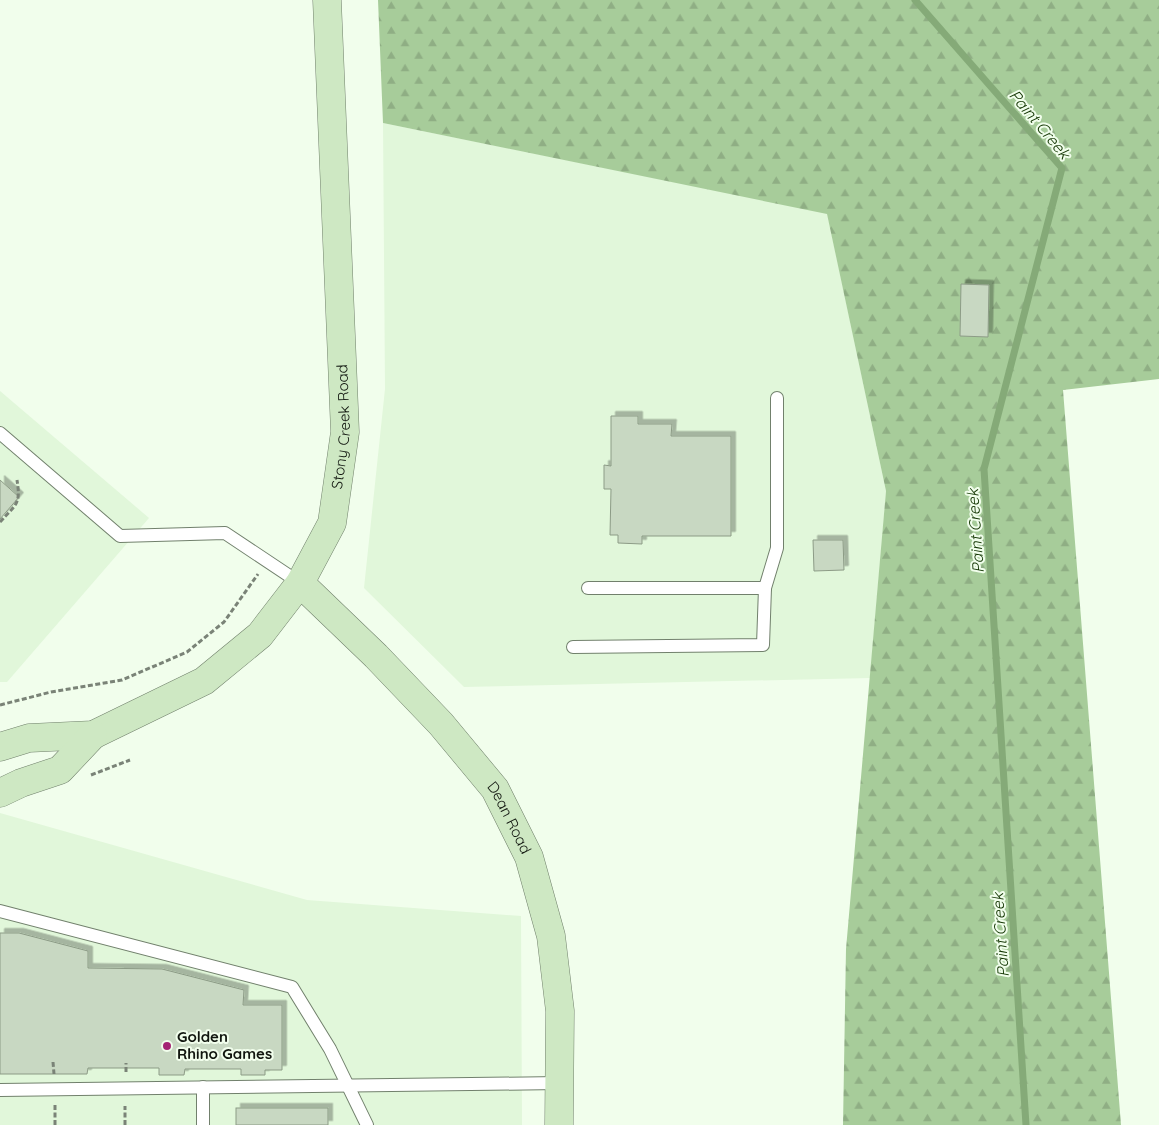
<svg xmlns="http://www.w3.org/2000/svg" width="1159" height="1125" viewBox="0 0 1159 1125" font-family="Quicksand,sans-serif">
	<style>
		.built { fill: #e1f7da }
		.forest { fill: url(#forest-firs) }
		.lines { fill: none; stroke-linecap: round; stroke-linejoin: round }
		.stream { stroke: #85aa78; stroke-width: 7 }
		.building { fill: #c8d8c2; stroke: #8c9b86; filter: url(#shadow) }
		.lane-casing { stroke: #71806c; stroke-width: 14 }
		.secondary-casing { stroke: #71806c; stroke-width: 29 }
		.path { stroke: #7a8377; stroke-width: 3; stroke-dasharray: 5 2.5; stroke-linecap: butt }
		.lane { stroke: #fff; stroke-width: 12 }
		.secondary { stroke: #cee8c3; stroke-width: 28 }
		.poi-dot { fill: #a42474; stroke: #f1feec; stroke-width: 2 }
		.labels { text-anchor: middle; stroke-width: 4; stroke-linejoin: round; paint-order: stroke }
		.street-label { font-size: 15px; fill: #11160f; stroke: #f1feec }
		.poi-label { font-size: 15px; font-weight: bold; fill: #11160f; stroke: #f1feec; text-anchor: start }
		.water-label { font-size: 16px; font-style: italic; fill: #113400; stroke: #f1feec }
	</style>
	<defs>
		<pattern id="forest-firs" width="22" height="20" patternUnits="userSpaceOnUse" patternTransform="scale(1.25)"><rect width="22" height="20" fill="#a7cc9a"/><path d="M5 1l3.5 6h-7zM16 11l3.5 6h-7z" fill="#8fae84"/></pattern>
		<filter id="shadow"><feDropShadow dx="4.5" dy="-4.5" stdDeviation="0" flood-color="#0004"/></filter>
	</defs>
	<rect width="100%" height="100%" fill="#f1feec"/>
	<g class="built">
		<polygon points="383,123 827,213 886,491 870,678 464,687 364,588 385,389"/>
		<polygon points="0,391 149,518 7,682 0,682"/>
		<polygon points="0,813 307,900 521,916 522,1125 0,1125"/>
	</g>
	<polygon class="forest" points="378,0 1159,0 1159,379 1063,390 1121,1125 843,1125 846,949 886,491 827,214 383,123"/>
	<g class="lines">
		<polyline class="stream" points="915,0 1062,168 984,469 1026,1125"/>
	</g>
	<g class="building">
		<polygon points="961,284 989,285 988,337 960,336"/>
		<polygon points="611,416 638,416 638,424 672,424 671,436 731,436 731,536 642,536 642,544 618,543 618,535 610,535 611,489 604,489 604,465 611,466"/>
		<polygon points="0,480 19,497 0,519"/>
		<polygon points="813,540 843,540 844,570 814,571"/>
		<polygon points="0,933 19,933 88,951 88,968 162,969 244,990 243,1005 282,1005 282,1070 265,1070 265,1075 241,1075 241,1069 185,1069 184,1075 159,1075 159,1068 88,1068 87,1074 0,1074"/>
		<rect x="236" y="1108" width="92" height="17"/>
	</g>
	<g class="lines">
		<defs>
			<g id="lane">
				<polyline points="0,433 120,536 225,533 300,583"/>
				<polyline points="588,588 765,588"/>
				<polyline points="573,647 763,645 765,588 777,548 777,398"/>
				<polyline points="0,911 292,987 330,1049 367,1125"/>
				<polyline points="0,1090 559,1083"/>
				<polyline points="203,1125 203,1087"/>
			</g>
			<g id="secondary">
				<path id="s1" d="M 300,583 L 376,656 L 441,724 L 495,789 L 529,857 L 551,936 L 560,1011 L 559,1125"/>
				<path id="s2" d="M 0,747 L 29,738 L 93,735 L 204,681 L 260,635 L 300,583 L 332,523 L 345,432 L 327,0"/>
				<polyline points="0,793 21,783 60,770 93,735"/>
			</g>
		</defs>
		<use href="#lane" class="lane-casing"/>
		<use href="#secondary" class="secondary-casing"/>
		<g class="path">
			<path d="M 0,522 C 16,504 21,505 17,480"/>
			<polyline points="0,705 51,692 122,680 187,652 224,622 258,574"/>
			<polyline points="91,775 130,760"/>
			<polyline points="53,1062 54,1074"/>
			<polyline points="126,1072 126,1063"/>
			<polyline points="55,1105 55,1125"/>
			<polyline points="125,1125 125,1106"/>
		</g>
		<use href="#lane" class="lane"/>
		<use href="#secondary" class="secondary"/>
	</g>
	<circle class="poi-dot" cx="167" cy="1046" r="5"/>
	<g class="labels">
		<g class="street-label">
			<text dy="5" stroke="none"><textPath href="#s2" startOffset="521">Stony Creek Road</textPath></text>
			<text dy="5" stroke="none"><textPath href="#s1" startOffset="316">Dean Road</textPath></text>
		</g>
		<g class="poi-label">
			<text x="177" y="1042">Golden<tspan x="177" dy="17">Rhino Games</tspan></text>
		</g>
		<g class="water-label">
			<text transform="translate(1040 124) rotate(50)" y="6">Paint Creek</text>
			<text transform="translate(975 531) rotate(-94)" y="6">Paint Creek</text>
			<text transform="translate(1000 935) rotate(-94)" y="6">Paint Creek</text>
		</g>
	</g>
</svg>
